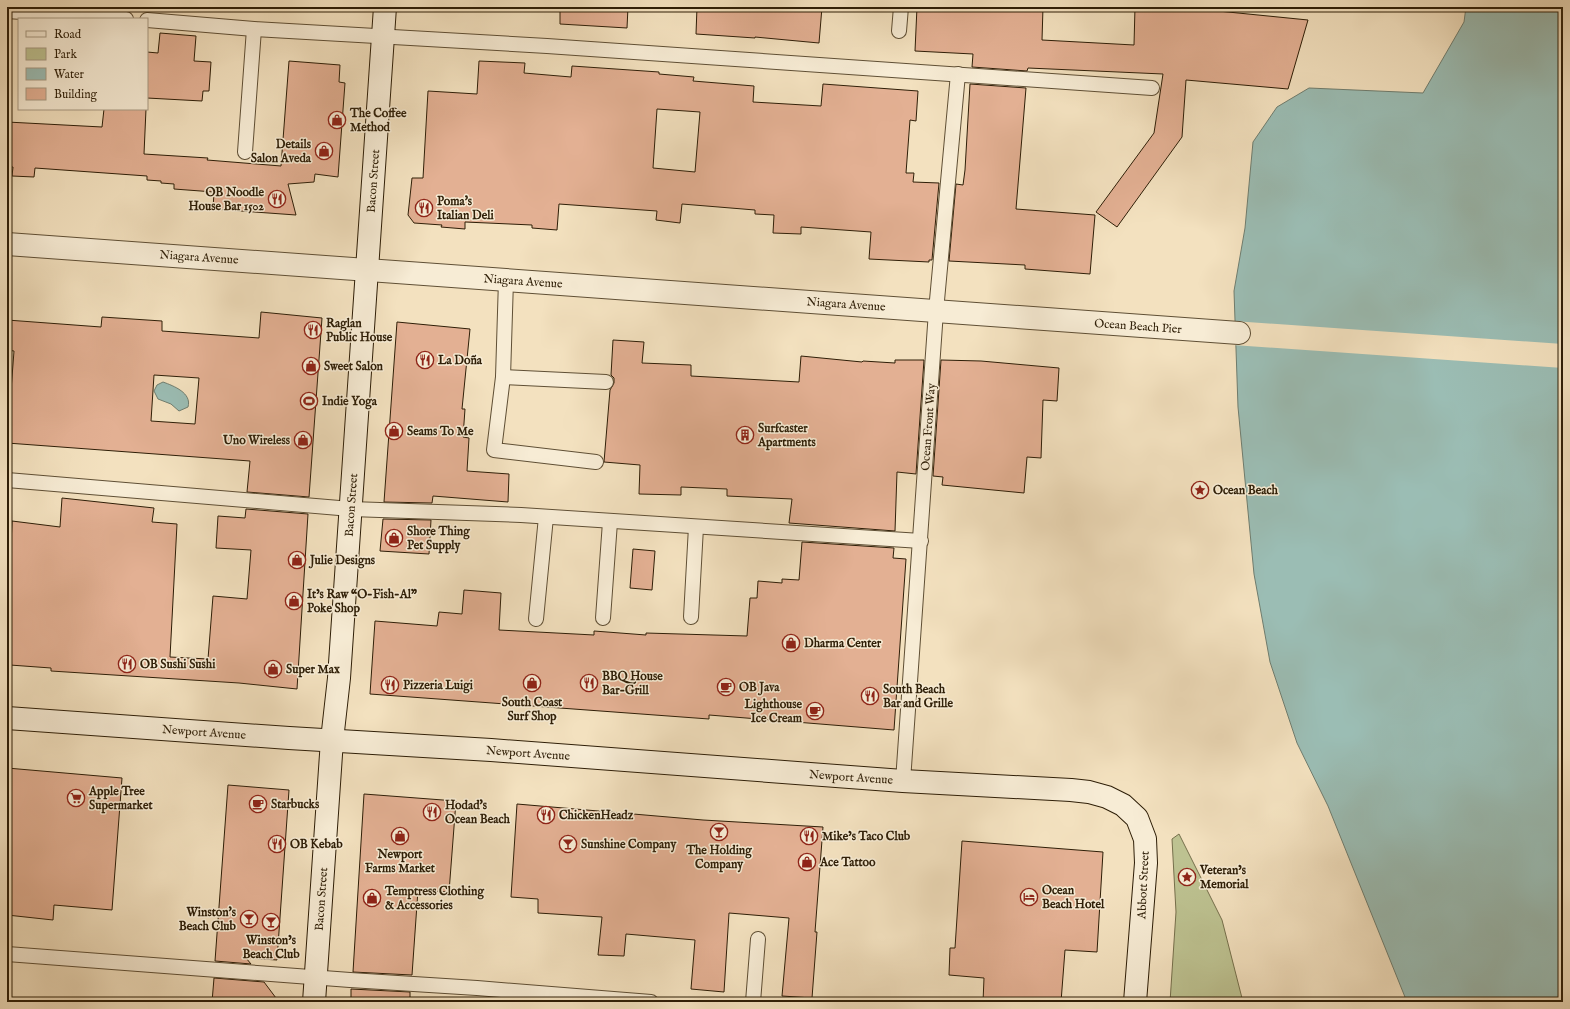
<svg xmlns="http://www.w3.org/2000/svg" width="1570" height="1009" viewBox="0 0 1570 1009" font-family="'IM FELL English',serif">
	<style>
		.green { fill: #bdc291; stroke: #76704c }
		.water { fill: #9bbdb4; stroke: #6f7d6f }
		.pier { fill: #f3e1bf }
		.building { fill: #e3b093; stroke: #2e1e07; fill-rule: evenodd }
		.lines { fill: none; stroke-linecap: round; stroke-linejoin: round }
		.lane-casing { stroke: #5f4f35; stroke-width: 16 }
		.street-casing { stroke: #5f4f35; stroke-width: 24 }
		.secondary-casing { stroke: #2e1e07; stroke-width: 24 }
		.lane { stroke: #f7ecd5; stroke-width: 14 }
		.street { stroke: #f7ecd5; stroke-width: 22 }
		.secondary { stroke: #f7ecd5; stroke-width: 22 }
		.labels { text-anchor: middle; stroke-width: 3; stroke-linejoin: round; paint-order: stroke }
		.poi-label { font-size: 12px; font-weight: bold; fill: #2e1e07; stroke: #f7ecd5; text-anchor: start }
		.street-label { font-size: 12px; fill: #2e1e07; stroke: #f7ecd5 }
	</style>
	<rect width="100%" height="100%" fill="#f3e1bf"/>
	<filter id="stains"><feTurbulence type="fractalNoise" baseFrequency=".005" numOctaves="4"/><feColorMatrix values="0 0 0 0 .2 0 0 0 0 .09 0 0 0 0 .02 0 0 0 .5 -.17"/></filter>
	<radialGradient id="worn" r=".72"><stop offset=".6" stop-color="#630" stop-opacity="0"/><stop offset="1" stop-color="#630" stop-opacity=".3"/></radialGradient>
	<polygon class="green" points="1179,834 1222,920 1243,1002 1170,1002 1176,912 1172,839"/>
	<g class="water">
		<polygon points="1466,7 1563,7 1563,1002 1407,1002 1328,806 1297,743 1270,662 1254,574 1238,407 1234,291 1245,228 1253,142 1277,107 1309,88 1423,93 1464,22"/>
		<path d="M 163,382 C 174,386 192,393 188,407 L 179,411 L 171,404 L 158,399 L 154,391 L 157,385 Z"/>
	</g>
	<polygon class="pier" points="1233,321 1563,344 1563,368 1233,345"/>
	<g class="building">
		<polygon points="560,7 628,7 627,28 560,24"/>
		<polygon points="697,7 822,7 819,43 755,37 755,38 696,34"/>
		<polygon points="917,7 1043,7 1042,40 1134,45 1135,7 1178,7 1308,20 1288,89 1186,80 1182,137 1117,227 1096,212 1154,133 1163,74 1028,68 1027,71 972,67 973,54 915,51"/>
		<polygon points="160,33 196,36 194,61 211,62 209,91 203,91 202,101 147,98 147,52 158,53"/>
		<polygon points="289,61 340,65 339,82 345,83 338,177 315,174 314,182 288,184 296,215 213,209 214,192 174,189 174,184 161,183 161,181 147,180 147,176 35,168 34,177 12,176 13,167 7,167 7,122 102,127 104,109 146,109 144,154 208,158 207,160 281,166"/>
		<path d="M 479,61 L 525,63 L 524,73 L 571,77 L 572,66 L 659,72 L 659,74 L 694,77 L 693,81 L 754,86 L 753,102 L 821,106 L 823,84 L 918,91 L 916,121 L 910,120 L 906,173 L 914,173 L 913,182 L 939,183 L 932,260 L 929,260 L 929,262 L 869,259 L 871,232 L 801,227 L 801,234 L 773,233 L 774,215 L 755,214 L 755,210 L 682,204 L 680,223 L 656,220 L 657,211 L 559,204 L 557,230 L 532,228 L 532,225 L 465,222 L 465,229 L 441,227 L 442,225 L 414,223 L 408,215 L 412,178 L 423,178 L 428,91 L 477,94 ZM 657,109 L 700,112 L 695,172 L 653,168 Z"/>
		<polygon points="970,84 1026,88 1016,209 1095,215 1090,274 1025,269 1025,265 949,261 956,184 963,185 965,170"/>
		<path d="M 261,312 L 322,318 L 309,497 L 247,492 L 250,461 L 7,443 L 14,351 L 7,350 L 7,320 L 101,327 L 102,317 L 162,321 L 162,331 L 259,338 ZM 154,375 L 199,378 L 195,424 L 151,421 Z"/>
		<polygon points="397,322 470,329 462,409 465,409 463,437 469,438 467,471 509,474 508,502 433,496 432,503 384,502"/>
		<polygon points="613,340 644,342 642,363 691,365 691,376 799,382 801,356 862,362 863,361 895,363 895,360 924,360 916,474 897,472 895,531 789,523 792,499 727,496 727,489 681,487 681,495 639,494 640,465 604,462 610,390 614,383 614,378 611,375"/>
		<polygon points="941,360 981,361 1059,368 1057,401 1043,400 1041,458 1027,457 1024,493 942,485 943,477 933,476"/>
		<polygon points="62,498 154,508 152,522 177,524 170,657 208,659 213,596 247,599 251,550 216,548 218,516 245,518 246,509 308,514 297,689 239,683 51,671 51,668 10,665 11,654 7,654 7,647 12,521 60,527"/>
		<polygon points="383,519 431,520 429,554 380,551"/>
		<polygon points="802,542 894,548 893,558 906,559 894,730 709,715 709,719 370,694 375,621 437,626 439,612 462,614 464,590 501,593 499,630 594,635 594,631 646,635 646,633 747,636 750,598 757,598 758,581 782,583 782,579 799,580"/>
		<polygon points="633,549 655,551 652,590 630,588"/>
		<polygon points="7,768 122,778 112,910 54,905 53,920 7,915"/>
		<polygon points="228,785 289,790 277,960 246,958 251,964 215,961"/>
		<polygon points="364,794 456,801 449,892 418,890 412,975 353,972"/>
		<polygon points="517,804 703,820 823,827 815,932 817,932 812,998 782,996 789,918 729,913 724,992 691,989 695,940 626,934 624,956 598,955 602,917 538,913 538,899 511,897"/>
		<polygon points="962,841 1103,852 1097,952 1065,950 1061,1002 983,1002 984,978 949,975 950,948 955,948"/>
		<polygon points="214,978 264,982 279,1002 212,1002"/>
		<polygon points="351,989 410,992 410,1002 351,1002"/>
	</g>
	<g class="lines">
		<defs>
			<g id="lane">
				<polyline points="7,11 126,19"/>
				<polyline points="147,20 254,29 547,46 1152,88"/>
				<polyline points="899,31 901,7"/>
				<polyline points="245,152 254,29"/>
				<polyline points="506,280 503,377 494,450 596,462"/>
				<polyline points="503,377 606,382"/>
				<polyline points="7,480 351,509 521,515 921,541"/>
				<polyline points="691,617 696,527"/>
				<polyline points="603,618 610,522"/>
				<polyline points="536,619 546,517"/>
				<polyline points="903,781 936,311 958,74"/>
				<polyline points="7,954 350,980 477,988 651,1002"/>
				<polyline points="753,1002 758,939"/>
			</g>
			<polyline id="street" points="7,244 1239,333"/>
			<g id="secondary">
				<polyline points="7,718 289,738 491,750 903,781 1071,790 1089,792 1107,797 1123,805 1137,818 1145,839 1146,863 1135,1002"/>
				<polyline points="314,1002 332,740 339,678 385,7"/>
			</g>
		</defs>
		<use href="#lane" class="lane-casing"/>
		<use href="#street" class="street-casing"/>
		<use href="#secondary" class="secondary-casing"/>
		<use href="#lane" class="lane"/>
		<use href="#street" class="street"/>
		<use href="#secondary" class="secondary"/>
	</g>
	<defs>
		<symbol id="shop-ring" viewBox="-11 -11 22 22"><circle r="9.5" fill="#f7ecd5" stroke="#8f2418" stroke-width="1.5"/><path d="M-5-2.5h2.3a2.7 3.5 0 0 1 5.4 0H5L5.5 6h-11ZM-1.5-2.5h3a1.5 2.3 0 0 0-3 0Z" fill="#8f2418"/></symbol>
		<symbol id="restaurant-ring" viewBox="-11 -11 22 22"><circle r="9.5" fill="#f7ecd5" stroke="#8f2418" stroke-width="1.5"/><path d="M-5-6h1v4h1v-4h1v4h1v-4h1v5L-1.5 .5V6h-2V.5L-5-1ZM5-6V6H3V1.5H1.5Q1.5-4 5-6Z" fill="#8f2418"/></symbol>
		<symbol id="stadium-ring" viewBox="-11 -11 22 22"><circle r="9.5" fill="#f7ecd5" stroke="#8f2418" stroke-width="1.5"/><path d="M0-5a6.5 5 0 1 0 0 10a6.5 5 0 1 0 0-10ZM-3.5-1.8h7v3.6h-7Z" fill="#8f2418"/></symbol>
		<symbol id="building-ring" viewBox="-11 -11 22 22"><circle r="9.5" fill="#f7ecd5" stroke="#8f2418" stroke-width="1.5"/><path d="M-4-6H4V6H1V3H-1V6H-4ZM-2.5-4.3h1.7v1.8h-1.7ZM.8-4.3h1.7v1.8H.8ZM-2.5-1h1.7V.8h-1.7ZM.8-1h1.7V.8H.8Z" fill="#8f2418"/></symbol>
		<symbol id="sight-ring" viewBox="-11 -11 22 22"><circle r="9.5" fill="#f7ecd5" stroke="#8f2418" stroke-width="1.5"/><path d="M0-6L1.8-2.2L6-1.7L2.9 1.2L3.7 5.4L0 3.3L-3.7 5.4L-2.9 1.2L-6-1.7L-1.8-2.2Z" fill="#8f2418"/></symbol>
		<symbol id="cafe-ring" viewBox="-11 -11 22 22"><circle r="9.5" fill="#f7ecd5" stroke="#8f2418" stroke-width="1.5"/><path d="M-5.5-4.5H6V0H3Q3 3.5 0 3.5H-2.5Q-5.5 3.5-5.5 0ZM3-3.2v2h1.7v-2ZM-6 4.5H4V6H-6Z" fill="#8f2418"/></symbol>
		<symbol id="supermarket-ring" viewBox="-11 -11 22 22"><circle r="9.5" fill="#f7ecd5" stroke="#8f2418" stroke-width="1.5"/><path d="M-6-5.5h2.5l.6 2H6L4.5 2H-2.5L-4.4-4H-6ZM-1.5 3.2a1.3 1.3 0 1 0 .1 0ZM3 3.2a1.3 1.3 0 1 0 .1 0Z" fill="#8f2418"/></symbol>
		<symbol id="bar-ring" viewBox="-11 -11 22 22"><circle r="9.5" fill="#f7ecd5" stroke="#8f2418" stroke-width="1.5"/><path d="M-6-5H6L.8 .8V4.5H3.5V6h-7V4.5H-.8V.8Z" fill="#8f2418"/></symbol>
		<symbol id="hotel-ring" viewBox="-11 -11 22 22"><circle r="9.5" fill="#f7ecd5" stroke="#8f2418" stroke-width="1.5"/><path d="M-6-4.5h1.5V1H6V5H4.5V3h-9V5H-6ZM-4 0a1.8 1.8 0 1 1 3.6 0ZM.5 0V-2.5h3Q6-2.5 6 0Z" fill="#8f2418"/></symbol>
	</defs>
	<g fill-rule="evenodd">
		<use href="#shop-ring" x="327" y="110" width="20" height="20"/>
		<use href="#shop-ring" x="314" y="141" width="20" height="20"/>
		<use href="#restaurant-ring" x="267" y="189" width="20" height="20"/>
		<use href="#restaurant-ring" x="414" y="198" width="20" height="20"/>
		<use href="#restaurant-ring" x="303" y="320" width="20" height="20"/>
		<use href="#restaurant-ring" x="415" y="350" width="20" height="20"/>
		<use href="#shop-ring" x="301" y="356" width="20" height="20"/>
		<use href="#stadium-ring" x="299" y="391" width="20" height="20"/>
		<use href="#shop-ring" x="384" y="421" width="20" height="20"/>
		<use href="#building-ring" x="735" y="425" width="20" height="20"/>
		<use href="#shop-ring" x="293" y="430" width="20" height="20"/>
		<use href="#sight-ring" x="1190" y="480" width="20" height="20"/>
		<use href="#shop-ring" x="384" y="528" width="20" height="20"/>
		<use href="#shop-ring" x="287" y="550" width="20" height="20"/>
		<use href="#shop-ring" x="284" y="591" width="20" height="20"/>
		<use href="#shop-ring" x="781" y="633" width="20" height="20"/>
		<use href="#restaurant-ring" x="117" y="654" width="20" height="20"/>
		<use href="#shop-ring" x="263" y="659" width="20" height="20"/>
		<use href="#shop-ring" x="522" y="673" width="20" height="20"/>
		<use href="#restaurant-ring" x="579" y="673" width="20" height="20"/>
		<use href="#restaurant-ring" x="380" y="675" width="20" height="20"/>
		<use href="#cafe-ring" x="716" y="677" width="20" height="20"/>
		<use href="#restaurant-ring" x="860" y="686" width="20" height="20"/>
		<use href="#cafe-ring" x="805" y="701" width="20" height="20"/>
		<use href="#supermarket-ring" x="66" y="788" width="20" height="20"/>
		<use href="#cafe-ring" x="248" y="794" width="20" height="20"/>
		<use href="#restaurant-ring" x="422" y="802" width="20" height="20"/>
		<use href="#restaurant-ring" x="536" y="805" width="20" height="20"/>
		<use href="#bar-ring" x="709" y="822" width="20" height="20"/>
		<use href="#shop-ring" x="390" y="826" width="20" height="20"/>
		<use href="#restaurant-ring" x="799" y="826" width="20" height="20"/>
		<use href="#restaurant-ring" x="267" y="834" width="20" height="20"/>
		<use href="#bar-ring" x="558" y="834" width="20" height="20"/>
		<use href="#shop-ring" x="797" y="852" width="20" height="20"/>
		<use href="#sight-ring" x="1177" y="867" width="20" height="20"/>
		<use href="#hotel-ring" x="1019" y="887" width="20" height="20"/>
		<use href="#shop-ring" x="362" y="888" width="20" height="20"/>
		<use href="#bar-ring" x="239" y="909" width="20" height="20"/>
		<use href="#bar-ring" x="261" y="912" width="20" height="20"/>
	</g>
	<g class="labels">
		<g class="poi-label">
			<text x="350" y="117">The Coffee<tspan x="350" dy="14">Method</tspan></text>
			<text x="311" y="148" text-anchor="end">Details<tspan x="311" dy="14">Salon Aveda</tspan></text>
			<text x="264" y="196" text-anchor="end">OB Noodle<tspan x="264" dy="14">House Bar 1502</tspan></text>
			<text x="437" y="205">Poma's<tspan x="437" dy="14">Italian Deli</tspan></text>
			<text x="326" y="327">Raglan<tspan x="326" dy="14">Public House</tspan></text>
			<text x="438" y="364">La Doña</text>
			<text x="324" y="370">Sweet Salon</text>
			<text x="322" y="405">Indie Yoga</text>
			<text x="758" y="432">Surfcaster<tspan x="758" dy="14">Apartments</tspan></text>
			<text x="407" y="435">Seams To Me</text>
			<text x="290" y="444" text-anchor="end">Uno Wireless</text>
			<text x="1213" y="494">Ocean Beach</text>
			<text x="407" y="535">Shore Thing<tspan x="407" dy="14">Pet Supply</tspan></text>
			<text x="310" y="564">Julie Designs</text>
			<text x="307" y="598">It’s Raw “O-Fish-Al”<tspan x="307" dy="14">Poke Shop</tspan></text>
			<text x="804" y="647">Dharma Center</text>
			<text x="140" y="668">OB Sushi Sushi</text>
			<text x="286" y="673">Super Max</text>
			<text x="602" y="680">BBQ House<tspan x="602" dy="14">Bar-Grill</tspan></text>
			<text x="403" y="689">Pizzeria Luigi</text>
			<text x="739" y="691">OB Java</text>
			<text x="883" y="693">South Beach<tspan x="883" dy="14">Bar and Grille</tspan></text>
			<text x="532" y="706" text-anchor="middle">South Coast<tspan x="532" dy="14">Surf Shop</tspan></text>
			<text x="802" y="708" text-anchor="end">Lighthouse<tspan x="802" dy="14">Ice Cream</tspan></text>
			<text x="89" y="795">Apple Tree<tspan x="89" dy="14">Supermarket</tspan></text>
			<text x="271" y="808">Starbucks</text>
			<text x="445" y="809">Hodad's<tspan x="445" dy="14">Ocean Beach</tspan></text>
			<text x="559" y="819">ChickenHeadz</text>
			<text x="822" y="840">Mike’s Taco Club</text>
			<text x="290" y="848">OB Kebab</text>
			<text x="581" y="848">Sunshine Company</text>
			<text x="719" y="854" text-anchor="middle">The Holding<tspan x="719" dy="14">Company</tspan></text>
			<text x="400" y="858" text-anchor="middle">Newport<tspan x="400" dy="14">Farms Market</tspan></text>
			<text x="820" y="866">Ace Tattoo</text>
			<text x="1200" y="874">Veteran’s<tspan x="1200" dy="14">Memorial</tspan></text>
			<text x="1042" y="894">Ocean<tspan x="1042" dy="14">Beach Hotel</tspan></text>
			<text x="385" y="895">Temptress Clothing<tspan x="385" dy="14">&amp; Accessories</tspan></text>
			<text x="236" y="916" text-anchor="end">Winston's<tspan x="236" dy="14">Beach Club</tspan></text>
			<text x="271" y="944" text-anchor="middle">Winston’s<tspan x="271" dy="14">Beach Club</tspan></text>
		</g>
		<g class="street-label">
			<text transform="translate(373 181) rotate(-86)" y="4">Bacon Street</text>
			<text transform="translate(199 257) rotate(4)" y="4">Niagara Avenue</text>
			<text transform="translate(523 281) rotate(4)" y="4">Niagara Avenue</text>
			<text transform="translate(846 304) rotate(4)" y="4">Niagara Avenue</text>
			<text transform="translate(1138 326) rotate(4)" y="4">Ocean Beach Pier</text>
			<text transform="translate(928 427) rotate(-86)" y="4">Ocean Front Way</text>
			<text transform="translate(351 505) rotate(-86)" y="4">Bacon Street</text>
			<text transform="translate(204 732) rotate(4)" y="4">Newport Avenue</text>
			<text transform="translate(528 753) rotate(4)" y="4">Newport Avenue</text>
			<text transform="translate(851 777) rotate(4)" y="4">Newport Avenue</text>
			<text transform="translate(1143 885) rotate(-87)" y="4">Abbott Street</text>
			<text transform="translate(321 899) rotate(-86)" y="4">Bacon Street</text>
		</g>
	</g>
	<rect width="1570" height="1009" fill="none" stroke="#f3e1bf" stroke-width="24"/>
	<rect x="8" y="8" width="1554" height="993" fill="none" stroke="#2e1e07" stroke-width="2"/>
	<rect x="12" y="12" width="1546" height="985" fill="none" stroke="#2e1e07"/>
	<rect x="18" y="18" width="130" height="92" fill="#f7ecd5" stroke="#a79a83"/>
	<rect x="26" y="31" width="20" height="6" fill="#f7ecd5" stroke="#a79a83"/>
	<text x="54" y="38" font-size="12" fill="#2e1e07">Road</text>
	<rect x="26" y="48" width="20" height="12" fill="#bdc291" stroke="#a79a83"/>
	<text x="54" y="58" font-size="12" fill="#2e1e07">Park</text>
	<rect x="26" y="68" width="20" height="12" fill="#9bbdb4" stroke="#a79a83"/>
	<text x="54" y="78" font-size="12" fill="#2e1e07">Water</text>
	<rect x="26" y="88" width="20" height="12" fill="#e3b093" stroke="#a79a83"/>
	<text x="54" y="98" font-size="12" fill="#2e1e07">Building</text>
	<rect width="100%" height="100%" filter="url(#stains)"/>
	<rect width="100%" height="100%" fill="url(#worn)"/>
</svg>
